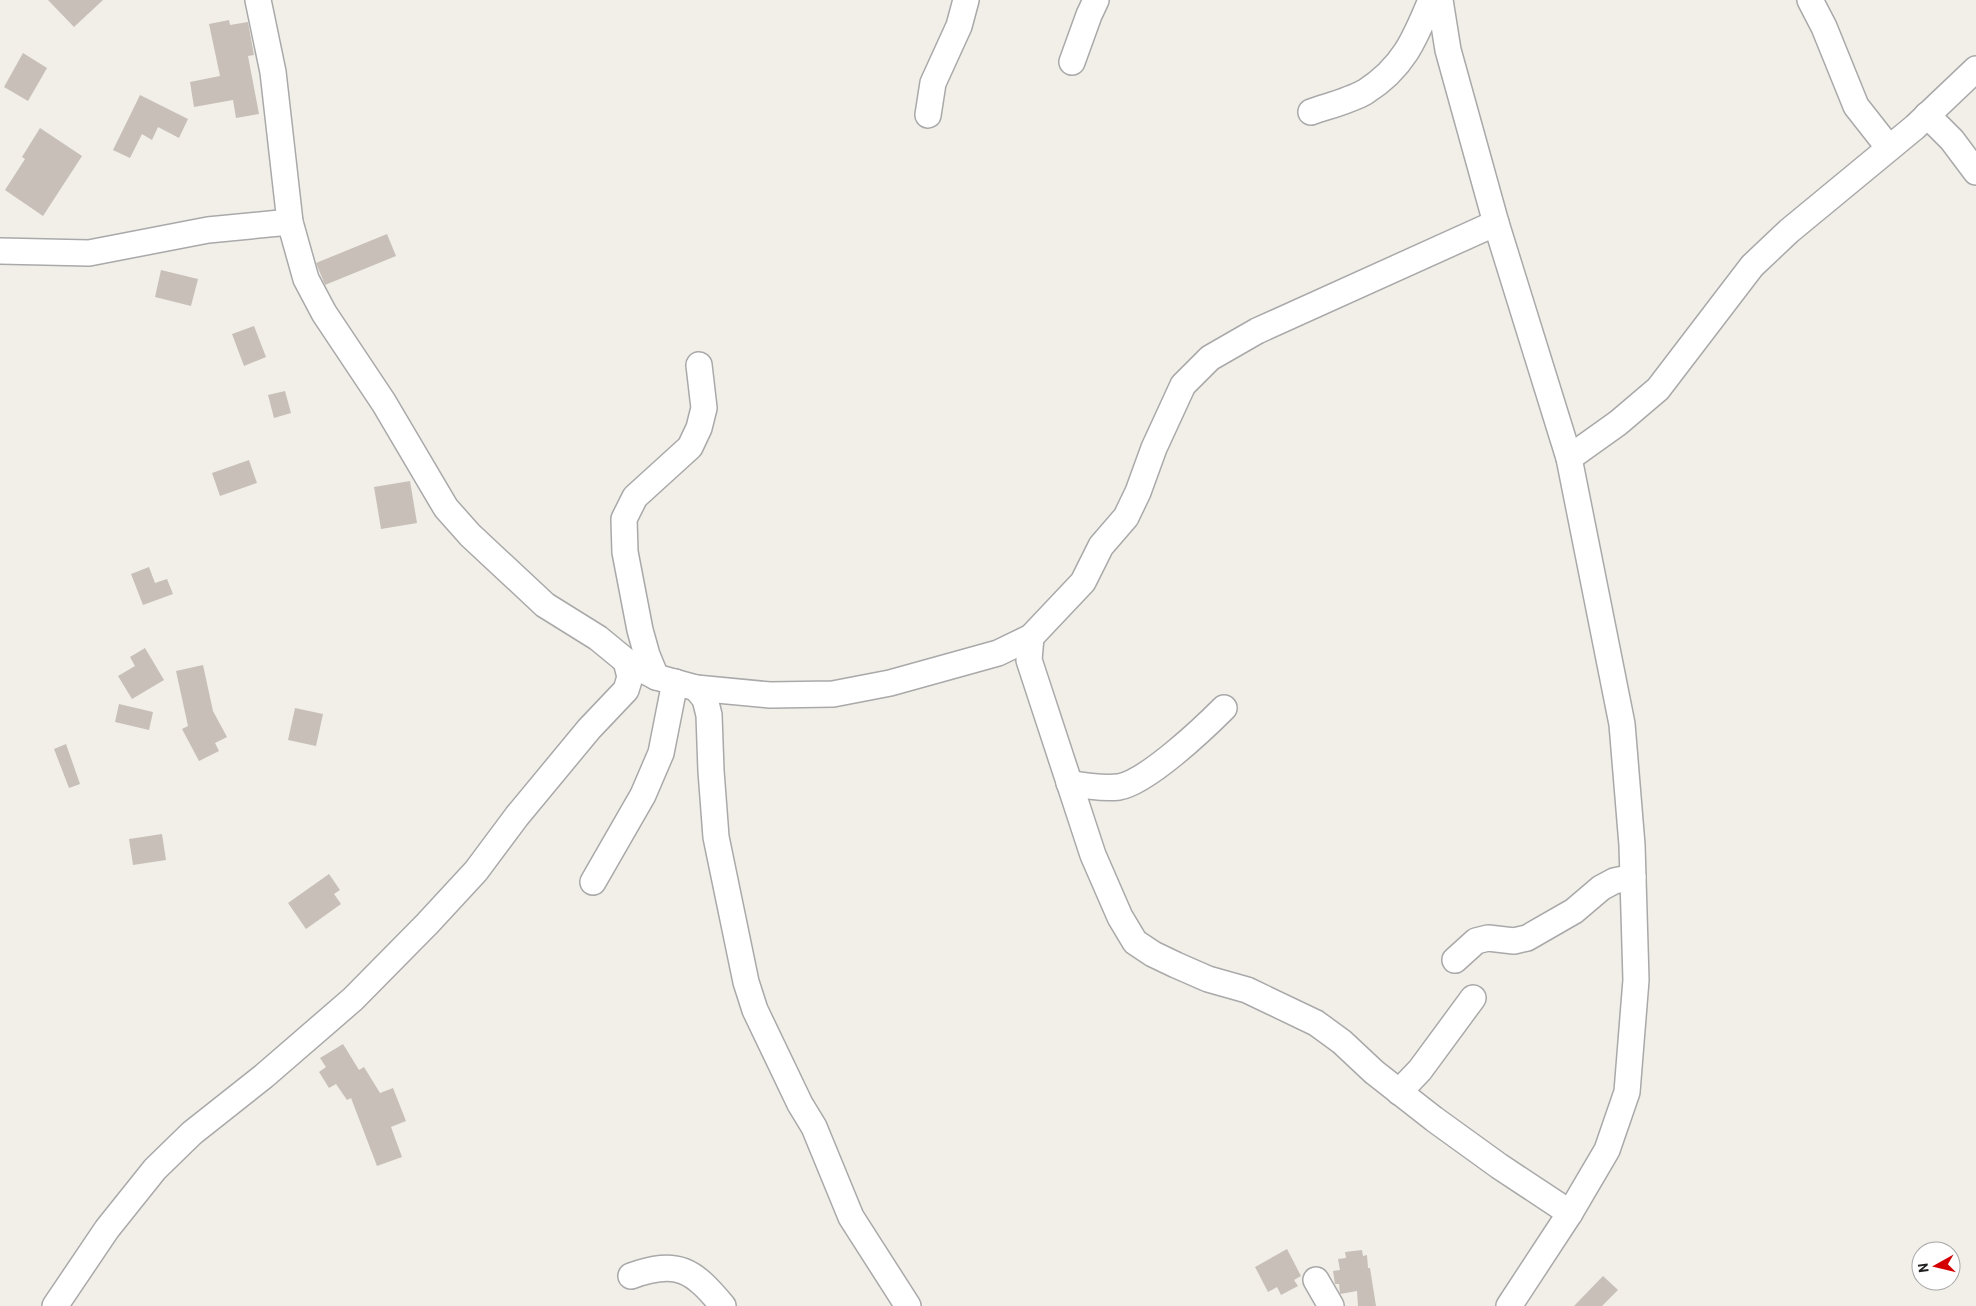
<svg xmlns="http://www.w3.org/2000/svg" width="1976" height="1306" viewBox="0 0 1976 1306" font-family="Barlow,sans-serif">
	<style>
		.building { fill: #c7bfb8 }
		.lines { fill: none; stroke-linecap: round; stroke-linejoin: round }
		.minor-casing { stroke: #a9a9a9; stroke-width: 28 }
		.minor { stroke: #fff; stroke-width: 25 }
	</style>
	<rect width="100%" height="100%" fill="#f2efe9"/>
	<g class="building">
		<polygon points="48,0 103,0 74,27"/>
		<polygon points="229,20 230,25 248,22 254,55 248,56 259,114 236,118 233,100 194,107 190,82 220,76 209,24"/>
		<polygon points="23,53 47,68 28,101 4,87"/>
		<polygon points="140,95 188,119 179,138 158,127 152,140 142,134 130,158 113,150"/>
		<polygon points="40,128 82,156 43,216 5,190 25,159 22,157"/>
		<polygon points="387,234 396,256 325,285 316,263"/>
		<polygon points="161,270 198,279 191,306 155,297"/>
		<polygon points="254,326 266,357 244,366 232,334"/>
		<polygon points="285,391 291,413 274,418 268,395"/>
		<polygon points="249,460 257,483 220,496 212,473"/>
		<polygon points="410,481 417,523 381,529 374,487"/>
		<polygon points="149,567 155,583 167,579 173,594 143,605 131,574"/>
		<polygon points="145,648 164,680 132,699 118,676 135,666 130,657"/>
		<polygon points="203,665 213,711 227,737 215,743 219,751 199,761 182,729 188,726 176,671"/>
		<polygon points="119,704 153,712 149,730 115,722"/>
		<polygon points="295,708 323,714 316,746 288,740"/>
		<polygon points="66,744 80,784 69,788 54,749"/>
		<polygon points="162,834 166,860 133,865 129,839"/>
		<polygon points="329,874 340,890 334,894 341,904 306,929 288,903"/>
		<polygon points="343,1044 359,1070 364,1067 380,1093 393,1088 406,1121 391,1127 402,1157 377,1166 351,1098 347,1100 336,1084 329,1088 319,1072 326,1067 320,1058"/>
		<polygon points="1287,1249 1301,1276 1294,1280 1298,1286 1281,1295 1277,1287 1268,1292 1255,1267"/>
		<polygon points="1362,1250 1363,1256 1367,1255 1368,1268 1370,1268 1376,1306 1358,1306 1357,1291 1340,1294 1339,1284 1335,1284 1333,1271 1340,1270 1338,1259 1346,1258 1345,1252"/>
		<polygon points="1603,1276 1618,1290 1602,1306 1574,1306"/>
	</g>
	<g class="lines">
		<defs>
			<g id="minor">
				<polyline points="258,0 273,72 290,222 306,279 324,313 384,403 446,508 470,535 545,605 598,638 626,661 656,677 696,688 770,695 833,694 890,683 998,653 1031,637 1083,582 1101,546 1126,517 1138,492 1154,448 1183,385 1210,358 1257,331 1496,223"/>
				<polyline points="1440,0 1448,50 1496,223 1569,458 1622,724 1632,845 1636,980 1627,1092 1607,1150 1570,1213 1509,1306"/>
				<polyline points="1810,0 1824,27 1856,106 1889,148"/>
				<polyline points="1072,62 1089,15 1096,0"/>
				<path d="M 1311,112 C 1328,106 1349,101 1365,92 C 1403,68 1415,39 1431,0"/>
				<polyline points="928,115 933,83 959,26 966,0"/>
				<polyline points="1927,115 1952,140 1976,172"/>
				<polyline points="0,251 89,253 208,230 290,222"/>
				<polyline points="1569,458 1618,423 1658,389 1752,266 1789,231 1915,127 1976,69"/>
				<polyline points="1031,637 1029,660 1093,855 1120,917 1135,942 1153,954 1176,965 1208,979 1247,990 1316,1023 1342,1042 1374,1072 1434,1119 1499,1166 1570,1213"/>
				<polyline points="656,677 647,655 640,630 625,552 624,519 635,497 690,447 699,428 704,408 699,365"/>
				<polyline points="696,688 705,699 709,715 711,771 716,837 746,982 755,1010 800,1104 814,1127 851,1217 908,1306"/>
				<path d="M 1069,783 C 1085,786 1103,789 1119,787 C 1147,782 1203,729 1224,708"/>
				<polyline points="593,882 643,795 661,753 675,682"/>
				<polyline points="1455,960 1476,941 1488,938 1514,941 1527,938 1574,911 1601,888 1614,881 1633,877"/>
				<polyline points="1399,1092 1420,1070 1473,998"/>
				<path d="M 631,1276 C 678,1259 693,1270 723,1306"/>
				<polyline points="1316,1280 1331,1306"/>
				<polyline points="55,1306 107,1229 155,1169 192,1133 264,1076 353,999 427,924 476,871 517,816 589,729 626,690 630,677 626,661"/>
			</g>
		</defs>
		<use href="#minor" class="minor-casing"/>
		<use href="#minor" class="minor"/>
	</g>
	<g transform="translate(1936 1266) rotate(262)"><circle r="24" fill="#ffffff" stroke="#a7a7a7"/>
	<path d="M0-4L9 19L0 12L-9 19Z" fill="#d40000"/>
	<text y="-8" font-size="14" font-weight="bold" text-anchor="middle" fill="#222222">N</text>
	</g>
</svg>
